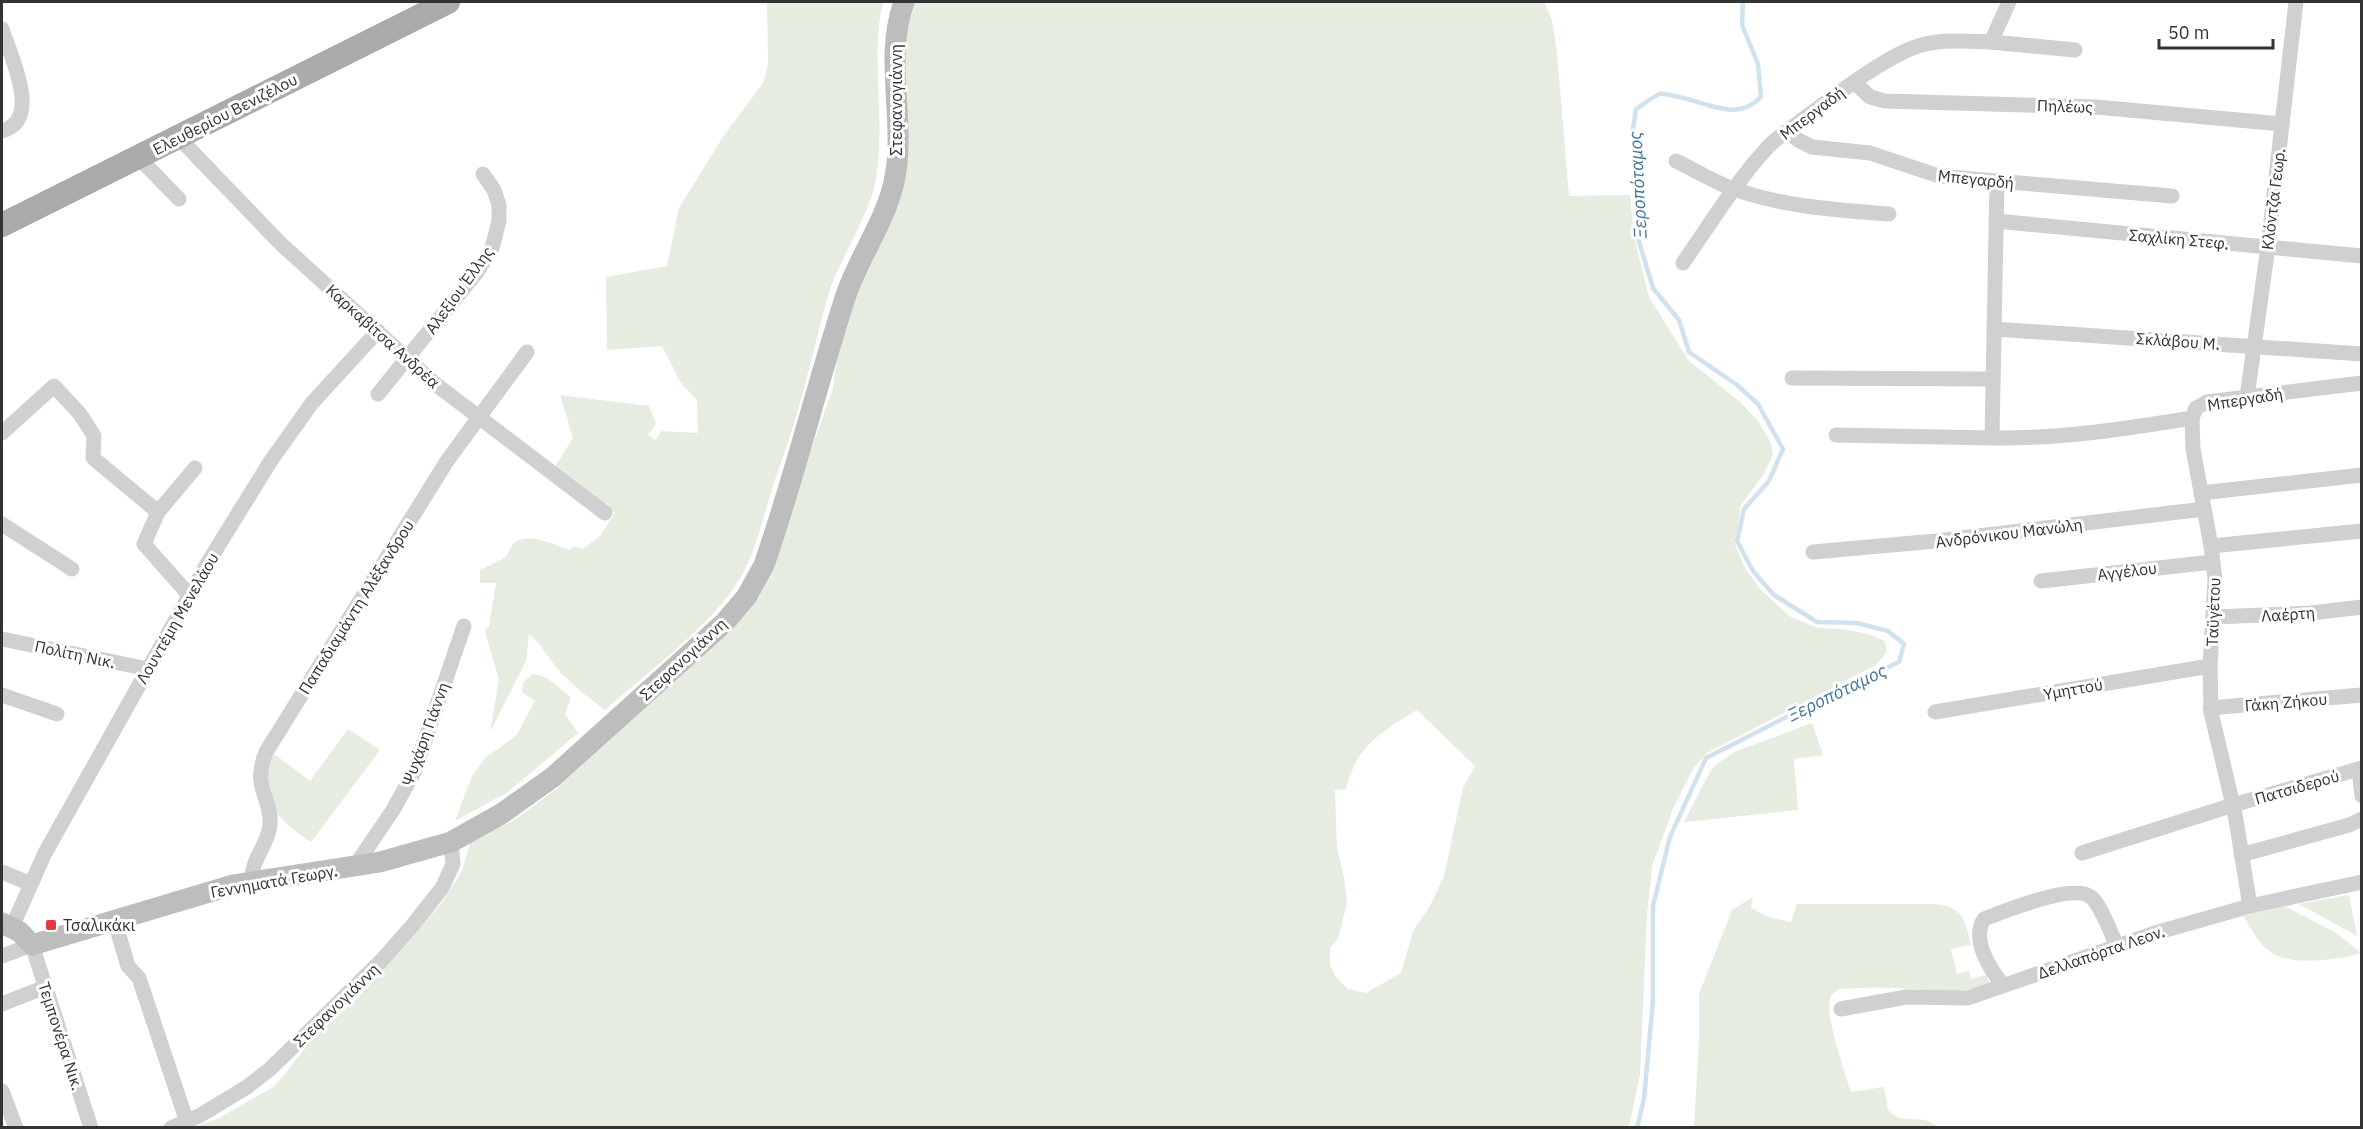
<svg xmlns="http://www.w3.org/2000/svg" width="2363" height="1129" viewBox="0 0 2363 1129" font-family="'IBM Plex Sans',sans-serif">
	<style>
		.green { fill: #e6ecdf; fill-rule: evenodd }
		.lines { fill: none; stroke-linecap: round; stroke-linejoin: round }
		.stream { stroke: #cfe2ee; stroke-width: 4.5 }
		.street { stroke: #d0d0d0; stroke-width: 15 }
		.secondary { stroke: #bdbdbd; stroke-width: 21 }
		.primary { stroke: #ababab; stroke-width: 24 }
		.poi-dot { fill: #e63946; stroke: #fff; stroke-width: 2 }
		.labels { text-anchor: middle; stroke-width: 6; stroke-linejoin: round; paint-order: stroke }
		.street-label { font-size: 16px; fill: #333; stroke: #fff }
		.poi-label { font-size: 16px; fill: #333; stroke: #fff; text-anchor: start }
		.water-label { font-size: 18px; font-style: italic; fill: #3f7597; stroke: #fff }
	</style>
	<rect width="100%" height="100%" fill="#fff"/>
	<g class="green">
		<path d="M 767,2 L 883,2 C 870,59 886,119 876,178 C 870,216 839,258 828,296 C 815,342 805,390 790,436 C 784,455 777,473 771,492 C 761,525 754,560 733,589 C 700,635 647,672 605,710 C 591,699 577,689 565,677 C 551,664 544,646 529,634 L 526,661 L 490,732 L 499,680 L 485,631 L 489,626 L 496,583 L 480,583 L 480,570 C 488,566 499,562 506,556 C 509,553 510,547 513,544 C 527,531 555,545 569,550 L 574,546 L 583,549 L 600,536 L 615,513 L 555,467 L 573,438 L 560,395 L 649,406 L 656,424 L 648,435 L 655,440 L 662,431 L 698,433 L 697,400 L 681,383 L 662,346 L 607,350 L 606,277 L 667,266 L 679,208 L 723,137 L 763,83 L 768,64 Z"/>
		<path d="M 912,2 L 1544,2 L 1552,20 L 1557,53 L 1569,196 L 1630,195 L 1634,236 L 1649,297 L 1688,360 L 1740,402 L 1758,421 L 1771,443 L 1773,455 L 1763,475 L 1741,505 L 1735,544 L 1744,566 L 1760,589 L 1789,616 L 1818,628 L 1843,629 L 1868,634 L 1885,641 L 1887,652 L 1876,665 L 1707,753 L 1693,769 L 1673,809 L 1652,866 L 1647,915 L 1640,1074 L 1629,1127 L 192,1128 L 219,1118 L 275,1086 L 315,1036 L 357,999 L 441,904 L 462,871 L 471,840 L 513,821 L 555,790 L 698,660 L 757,600 L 773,571 L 788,515 L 833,388 L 837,356 L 849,311 L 879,235 L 903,40 ZM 1417,710 L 1475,766 L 1463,788 L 1444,876 L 1430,906 L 1413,931 L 1401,973 L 1366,993 L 1348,989 L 1335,976 L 1330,965 L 1330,948 L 1338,938 L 1347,904 L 1344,877 L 1337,848 L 1335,790 L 1346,789 C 1356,746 1382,731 1417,710 Z"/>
		<path d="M 532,674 C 548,675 560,688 571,698 L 565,714 L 578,733 L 508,792 L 455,821 L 472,776 L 486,757 L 516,736 L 535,701 L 522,692 L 523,683 Z"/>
		<polygon points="1812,723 1823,755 1794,759 1798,810 1684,822 1712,768 1734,752"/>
		<path d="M 348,729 L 380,750 L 311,842 C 287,825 271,816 268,785 C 267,771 267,766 274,754 L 310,781 Z"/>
		<polygon points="2349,895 2357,936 2299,904"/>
		<path d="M 1753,897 L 1751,908 L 1769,917 L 1791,922 L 1797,904 L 1934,904 C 1964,907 1964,918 1971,945 L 1951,949 L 1957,974 L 1969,971 L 1971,979 L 1986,975 L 1990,984 C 1963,994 1939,991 1911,989 C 1887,987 1863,988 1840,989 C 1836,992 1831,993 1830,999 C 1825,1016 1845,1073 1851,1092 L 1884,1087 L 1888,1110 C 1891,1113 1896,1117 1900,1118 C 1913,1121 1927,1116 1937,1127 L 1694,1128 L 1699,1040 L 1699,994 L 1732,910 Z"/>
		<path d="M 2284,906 L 2335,932 L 2361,953 C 2339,960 2288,967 2269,951 C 2258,942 2251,928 2243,916 Z"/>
	</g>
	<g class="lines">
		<path class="stream" d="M 1637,1128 L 1644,1099 L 1653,1000 L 1653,906 L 1670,837 L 1706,758 L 1845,687 L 1899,662 L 1904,644 L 1888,631 L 1857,623 L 1817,622 L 1774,595 L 1753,571 L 1737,541 L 1744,509 L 1769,481 L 1783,449 L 1758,404 L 1737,385 L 1689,352 L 1679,320 L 1653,288 L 1638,238 L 1633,129 L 1636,109 C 1644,104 1652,97 1660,94 C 1664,93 1670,95 1674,96 C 1703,100 1736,124 1761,97 L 1758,64 L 1742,25 L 1743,2"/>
		<g class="street">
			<path d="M 2,29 C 10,55 43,120 2,131"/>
			<polyline points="1991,42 2075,50"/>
			<polyline points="1854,82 1870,97 1885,101 2096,107 2282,124"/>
			<polyline points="1788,131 1798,140 1812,147 1870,153 1939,176 2172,196"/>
			<polyline points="179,138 280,243 434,383 605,513"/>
			<polyline points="139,158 179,199"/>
			<path d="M 1676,161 C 1695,170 1714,182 1734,189 C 1784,207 1837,210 1889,214"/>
			<path d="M 1997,181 L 1992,438 C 2060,439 2125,429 2192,418 L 2196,408 L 2207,402 L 2362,383"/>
			<polyline points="1996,221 2362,256"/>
			<path d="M 1683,263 C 1710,224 1735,183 1767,148 C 1779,135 1796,125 1810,114 C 1839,93 1877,63 1910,49 C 1935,38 1965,41 1991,42 L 2009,2"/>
			<polyline points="1994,329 2362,354"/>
			<polyline points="1792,378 1993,379"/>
			<polyline points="378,394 477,272 492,248 499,221 499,205 494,190 483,174"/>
			<polyline points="2247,397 2268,247 2296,2"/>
			<polyline points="2192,418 2193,449 2211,546 2215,579 2210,666 2211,712 2235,814 2250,906"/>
			<polyline points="2,433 54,386 80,414 94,436 93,458 158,512"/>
			<polyline points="1836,435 1992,438"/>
			<polyline points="2201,493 2362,475"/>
			<polyline points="2,524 72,569"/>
			<polyline points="2211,546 2362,531"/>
			<polyline points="1813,552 1936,541 2204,509"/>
			<polyline points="2041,581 2213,562"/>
			<polyline points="190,596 144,544 158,512 195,468"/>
			<polyline points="2214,617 2311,613 2362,607"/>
			<polyline points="2,639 148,669"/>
			<polyline points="2,695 57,714"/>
			<polyline points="2210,708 2362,695"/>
			<polyline points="1935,712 2210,666"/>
			<polyline points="2359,769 2362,796"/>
			<polyline points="2082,853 2233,805 2362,768"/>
			<polyline points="2241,855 2349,825 2362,819"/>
			<polyline points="355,866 393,810 414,772 464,626"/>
			<polyline points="2,872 31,884"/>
			<path d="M 252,882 C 250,860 268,846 270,825 C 272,796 251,789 266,752 L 447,461 L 527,352"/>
			<polyline points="114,919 128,966 139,978 187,1122"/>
			<polyline points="12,927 45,853 207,564 270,462 312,403 378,331"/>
			<polyline points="2,956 32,945 91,1128"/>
			<path d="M 2003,985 C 1990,969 1971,940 1984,919 C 2005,911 2073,883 2091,897 C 2101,905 2111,934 2117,946"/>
			<polyline points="2,1004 45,987"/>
			<polyline points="1841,1009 1906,997 1968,998 2155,933 2250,906 2362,882"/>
			<polyline points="2,1091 16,1128"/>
			<polyline points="171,1128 199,1116 247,1087 270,1069 381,961 412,926 442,888 453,864 451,842"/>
		</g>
		<path class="secondary" d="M 2,923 L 20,932 L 32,945 L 233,885 L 380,862 L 451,842 L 501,814 L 553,777 L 725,622 L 747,596 L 764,565 C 795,476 817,384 846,295 C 859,257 885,222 894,182 C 907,122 883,60 904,2"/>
		<polyline class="primary" points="2,225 448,2"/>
	</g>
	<rect class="poi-dot" x="45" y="919" width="12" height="12" rx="3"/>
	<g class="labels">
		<g class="street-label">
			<text transform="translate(896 100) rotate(-90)" y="6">Στεφανογιάννη</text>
			<text transform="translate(2065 106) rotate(2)" y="6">Πηλέως</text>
			<text transform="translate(1812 113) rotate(-37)" y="6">Μπεργαδή</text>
			<text transform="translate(225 114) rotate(-27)" y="6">Ελευθερίου Βενιζέλου</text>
			<text transform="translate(1976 179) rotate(6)" y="6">Μπεγαρδή</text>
			<text transform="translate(2273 199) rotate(-83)" y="6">Κλόντζα Γεωρ.</text>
			<text transform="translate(2179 239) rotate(5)" y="6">Σαχλίκη Στεφ.</text>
			<text transform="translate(459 290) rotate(-54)" y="6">Αλεξίου Έλλης</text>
			<text transform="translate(383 336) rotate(42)" y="6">Καρκαβίτσα Ανδρέα</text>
			<text transform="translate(2178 341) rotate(4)" y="6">Σκλάβου Μ.</text>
			<text transform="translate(2245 399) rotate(-9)" y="6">Μπεργαδή</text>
			<text transform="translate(2009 533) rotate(-7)" y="6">Ανδρόνικου Μανώλη</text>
			<text transform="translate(2127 571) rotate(-7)" y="6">Αγγέλου</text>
			<text transform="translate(356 607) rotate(-58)" y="6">Παπαδιαμάντη Αλέξανδρου</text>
			<text transform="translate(2213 612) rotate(-88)" y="6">Ταϋγέτου</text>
			<text transform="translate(2288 614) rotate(-4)" y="6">Λαέρτη</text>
			<text transform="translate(177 618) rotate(-60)" y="6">Λουντέμη Μενελάου</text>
			<text transform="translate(75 654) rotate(12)" y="6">Πολίτη Νικ.</text>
			<text transform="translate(683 659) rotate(-43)" y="6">Στεφανογιάννη</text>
			<text transform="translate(2073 689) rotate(-10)" y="6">Υμηττού</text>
			<text transform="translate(2286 702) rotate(-5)" y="6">Γάκη Ζήκου</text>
			<text transform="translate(425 734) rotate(-70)" y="6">Ψυχάρη Γιάννη</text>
			<text transform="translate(2297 787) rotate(-16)" y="6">Πατσιδερού</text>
			<text transform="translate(274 881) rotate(-10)" y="6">Γεννηματά Γεωργ.</text>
			<text transform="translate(2101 952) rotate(-19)" y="6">Δελλαπόρτα Λεον.</text>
			<text transform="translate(336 1005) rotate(-44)" y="6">Στεφανογιάννη</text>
			<text transform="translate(61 1036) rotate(72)" y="6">Τεμπονέρα Νικ.</text>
		</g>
		<g class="poi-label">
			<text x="63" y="931">Τσαλικάκι</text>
		</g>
		<g class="water-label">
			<text transform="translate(1638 185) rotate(-93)" y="6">Ξεροπόταμος</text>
			<text transform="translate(1837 693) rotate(-26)" y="6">Ξεροπόταμος</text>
		</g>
	</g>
	<rect width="2363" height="1129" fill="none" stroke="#333333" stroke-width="6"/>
	<path d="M2159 39v9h114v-9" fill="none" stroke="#333333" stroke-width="3"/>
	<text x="2168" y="39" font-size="18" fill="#333333" stroke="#ffffff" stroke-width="4.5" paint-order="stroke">50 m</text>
</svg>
